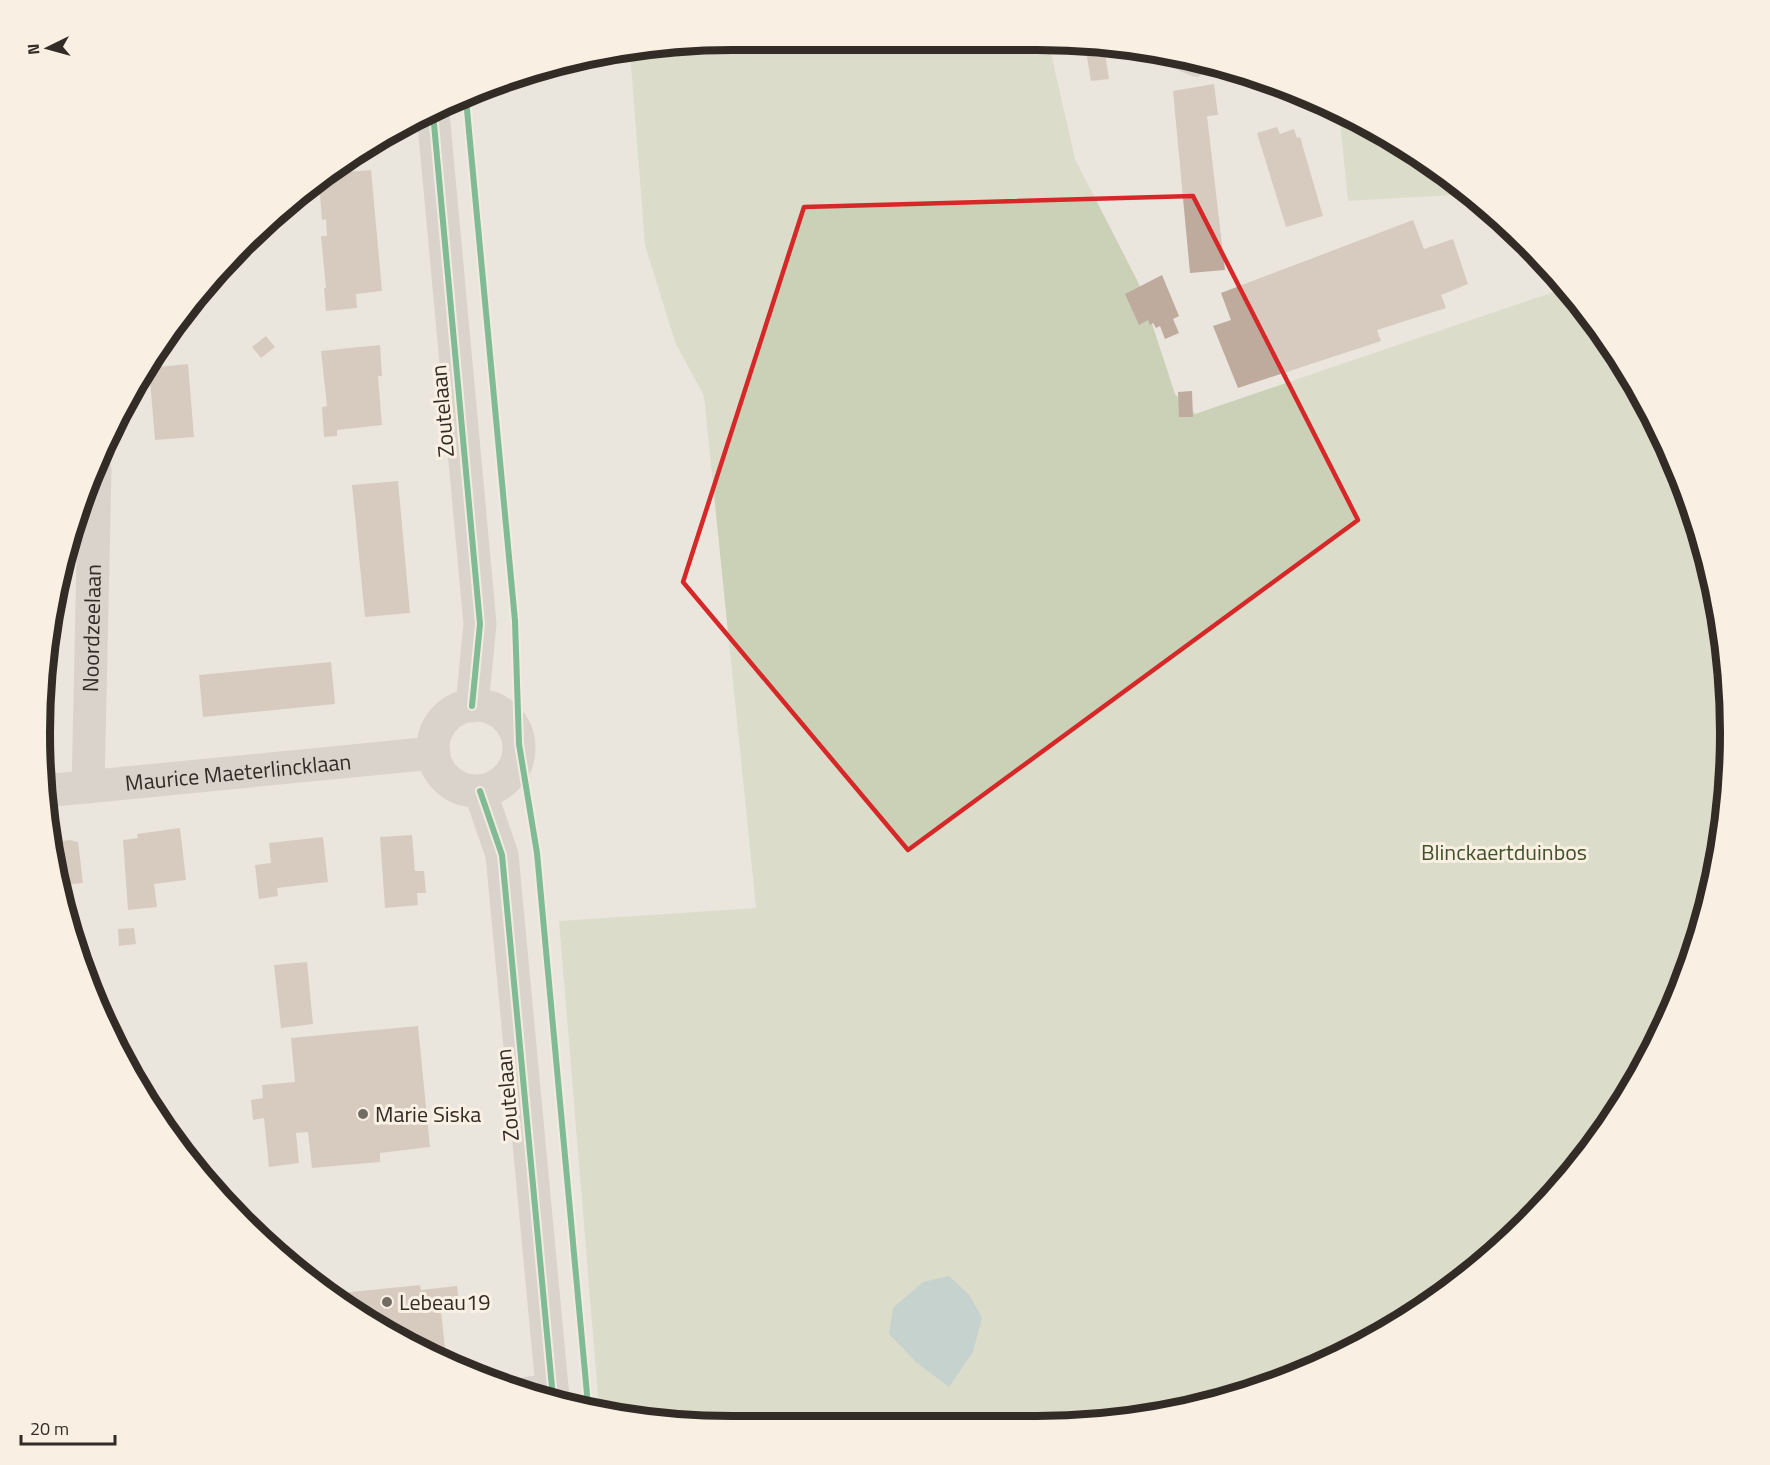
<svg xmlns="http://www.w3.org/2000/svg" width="1770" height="1465" viewBox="0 0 1770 1465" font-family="'Titillium Web',sans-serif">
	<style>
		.green { fill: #cad1b6 }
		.water { fill: #99babc }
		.building { fill: #beab9e }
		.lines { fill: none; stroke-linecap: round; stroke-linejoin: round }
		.service { stroke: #c3bdb6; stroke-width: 18 }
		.minor { stroke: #c3bdb6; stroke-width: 33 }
		.tertiary { stroke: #c3bdb6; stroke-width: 33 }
		.cycleway-casing { stroke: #f9f0e3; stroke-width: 10 }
		.cycleway { stroke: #00873e; stroke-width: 6 }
		.marked { fill: none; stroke: #d62828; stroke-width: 4.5; stroke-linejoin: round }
		.poi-dot { fill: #736c65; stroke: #f9f0e3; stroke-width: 2 }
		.labels { text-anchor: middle; stroke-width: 6; stroke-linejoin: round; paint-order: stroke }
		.street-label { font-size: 22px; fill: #332b25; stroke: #f9f0e3 }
		.park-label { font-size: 22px; fill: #405229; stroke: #f9f0e3 }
		.poi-label { font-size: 22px; fill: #332b25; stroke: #f9f0e3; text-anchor: start }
		.rim { fill: none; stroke: #332b25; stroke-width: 8 }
	</style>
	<rect width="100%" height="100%" fill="#ebe6dd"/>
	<g class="green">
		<polygon points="733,39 1048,40 1075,159 1139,284 1175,394 1195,414 1565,288 1614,348 1678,467 1718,597 1731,732 1718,867 1678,998 1614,1117 1528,1223 1423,1309 1303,1373 1173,1413 1038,1426 687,1424 599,1407 559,921 756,908 704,396 675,342 645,245 630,53"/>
		<polygon points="1339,111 1423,156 1469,194 1348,201"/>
	</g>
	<polygon class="water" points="949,1276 970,1296 982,1318 973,1352 949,1387 917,1363 889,1334 893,1308 923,1282"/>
	<g class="building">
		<polygon points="1104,48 1109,79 1091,81 1086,51"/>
		<polygon points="1214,84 1218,115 1207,116 1225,270 1190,273 1173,91"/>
		<polygon points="1277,127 1280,134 1294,129 1297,138 1300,137 1323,216 1286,227 1257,133"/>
		<polygon points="344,166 345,172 371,170 382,291 356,294 357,308 326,311 324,288 326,288 321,236 327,236 326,219 322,220 319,183 340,167"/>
		<polygon points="1413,220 1424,249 1453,239 1468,284 1441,295 1446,308 1377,330 1381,341 1238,388 1213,326 1231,320 1221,293"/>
		<polygon points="1162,275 1179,316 1173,319 1179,333 1165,339 1160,326 1156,328 1153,323 1150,325 1148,320 1139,325 1125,294"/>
		<polygon points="266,336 275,347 261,358 252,347"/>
		<polygon points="380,345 382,376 378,376 382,425 337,430 337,436 324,437 322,407 327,406 321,351"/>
		<polygon points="188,364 194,437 155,440 149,368"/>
		<polygon points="1192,391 1193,417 1179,417 1178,392"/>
		<polygon points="398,481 410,613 365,617 352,485"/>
		<polygon points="331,662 335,704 203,717 199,675"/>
		<polygon points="180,828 186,880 154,884 157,907 128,910 123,840 138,838 137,834"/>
		<polygon points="412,835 415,871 424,871 426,893 417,893 418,905 385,908 380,837"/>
		<polygon points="323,837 328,882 277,888 278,896 259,899 255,865 271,863 269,843"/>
		<polygon points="70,840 78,842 83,883 62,885 51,845 59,844 62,841"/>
		<polygon points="134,928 136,944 119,946 118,929"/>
		<polygon points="307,962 313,1024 281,1028 274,965"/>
		<polygon points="418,1026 430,1147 380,1153 380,1162 312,1168 308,1132 296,1133 299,1163 269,1167 264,1118 253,1120 251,1100 263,1098 262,1085 295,1082 291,1038"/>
		<polygon points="420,1285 421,1290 457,1286 460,1309 441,1311 446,1357 440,1358 386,1333 331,1294"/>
	</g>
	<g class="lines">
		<polyline class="service" points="1160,53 1196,68"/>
		<g class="minor">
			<path id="s1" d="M 88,787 L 95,470"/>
			<path id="s2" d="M 44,791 L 434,753"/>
			<polyline points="528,1393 552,1390"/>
		</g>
		<g class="tertiary">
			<polyline points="433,113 480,624 472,706"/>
			<circle cx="476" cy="748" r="43"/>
			<polyline points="480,791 502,855 553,1398"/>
		</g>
		<defs>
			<g id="cycleway">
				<polyline points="466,99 515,621 519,744 537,853 588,1405"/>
				<polyline points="433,113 480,624 472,706"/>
				<polyline points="480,791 502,855 553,1398"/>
			</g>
		</defs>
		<use href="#cycleway" class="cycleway-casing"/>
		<use href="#cycleway" class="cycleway"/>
	</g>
	<path d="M0 0H1770V1465H0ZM 1193,196 L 1358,520 L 908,850 L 683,582 L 804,207 Z" fill="#ebe6dd" fill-opacity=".55" fill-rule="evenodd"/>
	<path class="marked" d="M 1193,196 L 1358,520 L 908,850 L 683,582 L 804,207 Z"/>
	<g class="poi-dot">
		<circle cx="363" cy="1114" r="6"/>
		<circle cx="387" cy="1302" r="6"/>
	</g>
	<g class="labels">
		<g class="street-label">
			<text transform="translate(442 411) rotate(-95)" y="8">Zoutelaan</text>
			<text dy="8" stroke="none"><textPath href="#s1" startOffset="159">Noordzeelaan</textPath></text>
			<text dy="8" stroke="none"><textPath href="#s2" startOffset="195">Maurice Maeterlincklaan</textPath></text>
			<text transform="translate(507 1095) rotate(-95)" y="8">Zoutelaan</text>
		</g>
		<g class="park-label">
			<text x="1504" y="860">Blinckaertduinbos</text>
		</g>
		<g class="poi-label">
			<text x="375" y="1122">Marie Siska</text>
			<text x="399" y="1310">Lebeau19</text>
		</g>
	</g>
	<path d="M0 0H1770V1465H0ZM733 50H1037A683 683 0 0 1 1720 733V733A683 683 0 0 1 1037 1416H733A683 683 0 0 1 50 733V733A683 683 0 0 1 733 50Z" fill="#f9f0e3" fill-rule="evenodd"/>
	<path class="rim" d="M733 50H1037A683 683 0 0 1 1720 733V733A683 683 0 0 1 1037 1416H733A683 683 0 0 1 50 733V733A683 683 0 0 1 733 50Z"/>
	<g transform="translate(48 48) rotate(265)" stroke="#f9f0e3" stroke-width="4.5" paint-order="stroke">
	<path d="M0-4.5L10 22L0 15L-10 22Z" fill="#332b25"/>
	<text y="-9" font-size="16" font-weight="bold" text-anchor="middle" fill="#332b25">N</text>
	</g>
	<path d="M21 1435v9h94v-9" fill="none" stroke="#332b25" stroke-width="3"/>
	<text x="30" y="1435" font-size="18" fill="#332b25" stroke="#f9f0e3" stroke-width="4.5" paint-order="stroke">20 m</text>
</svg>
